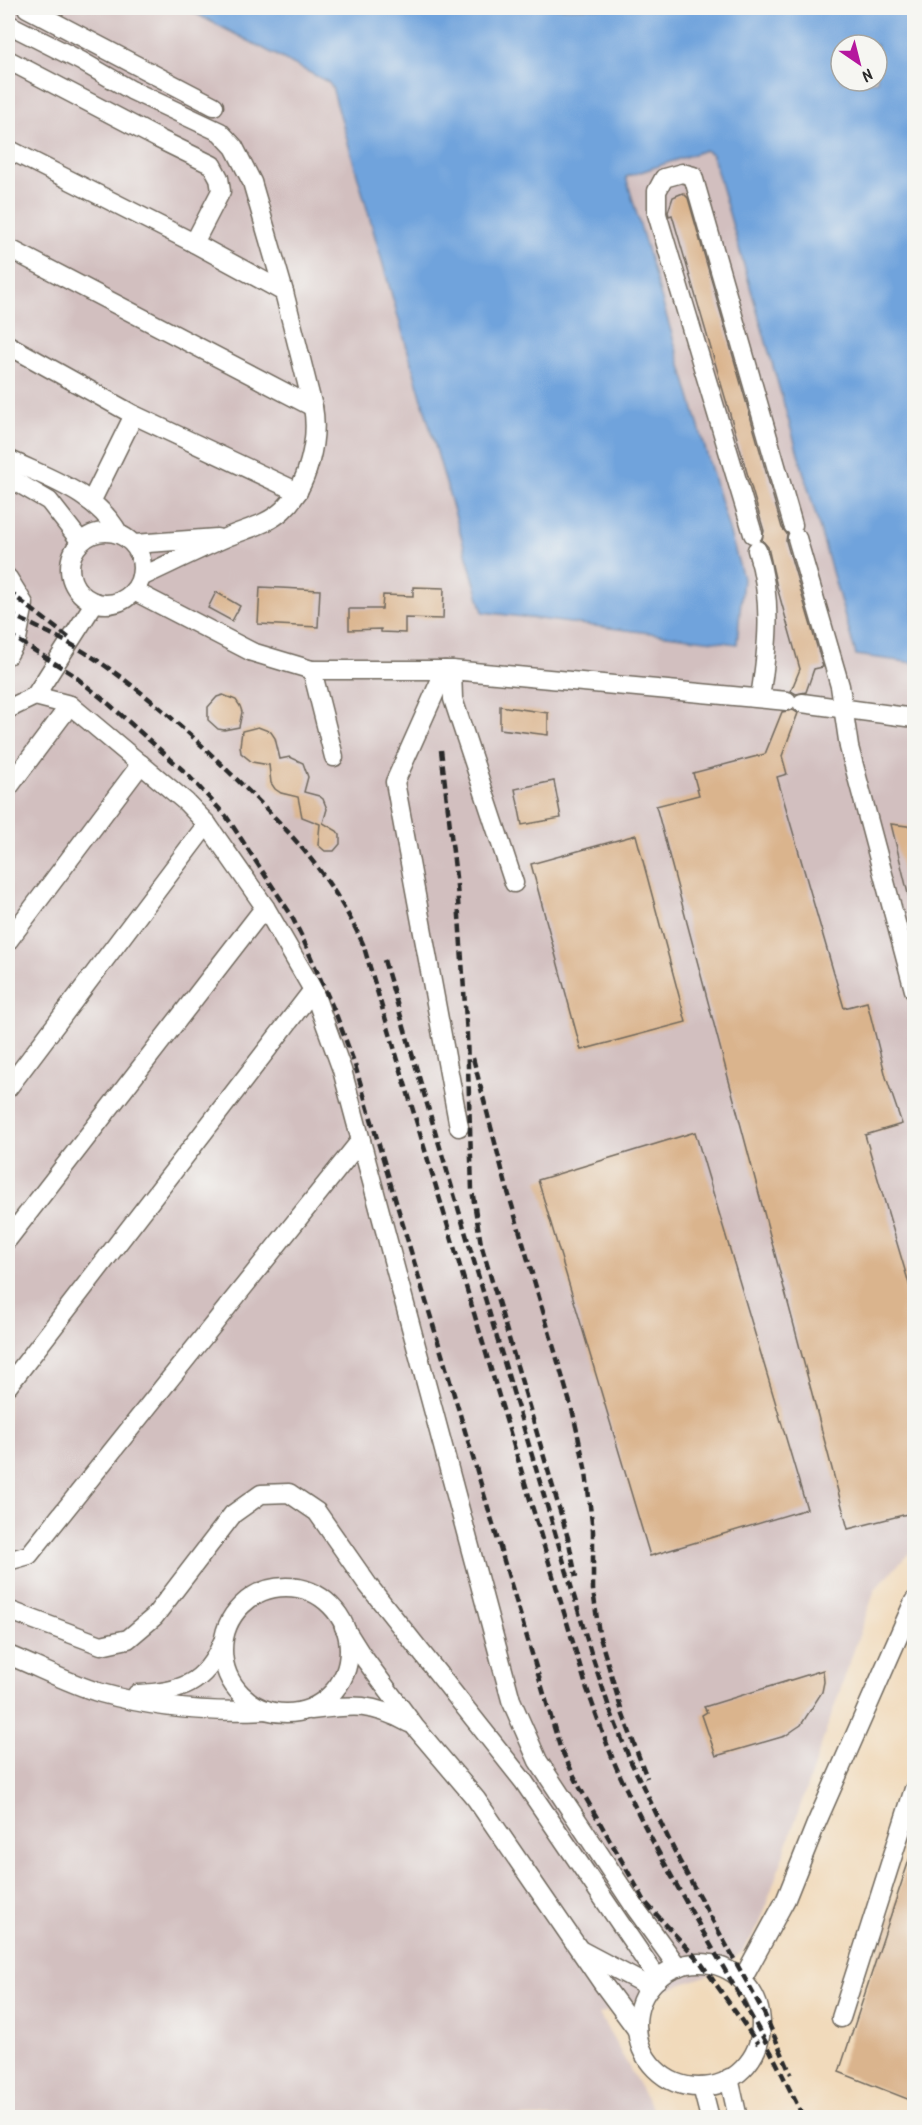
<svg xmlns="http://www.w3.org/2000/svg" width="922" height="2125" viewBox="0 0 922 2125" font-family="Kalam,sans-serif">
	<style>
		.industrial { fill: #d2bfbf; fill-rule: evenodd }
		.water { fill: #70a3dc; stroke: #4e6784; stroke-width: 1.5; fill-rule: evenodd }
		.building { fill: #dab48d }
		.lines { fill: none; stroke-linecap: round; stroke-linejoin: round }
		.minor-casing { stroke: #70685d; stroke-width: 21 }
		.minor { stroke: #fff; stroke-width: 18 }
		.rail { stroke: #2b2b2b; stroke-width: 4.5; stroke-dasharray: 9 4.5; stroke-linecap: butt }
	</style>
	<rect width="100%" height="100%" fill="#f6f6f2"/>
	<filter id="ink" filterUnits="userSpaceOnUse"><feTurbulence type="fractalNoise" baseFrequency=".0167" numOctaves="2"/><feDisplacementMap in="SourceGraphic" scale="12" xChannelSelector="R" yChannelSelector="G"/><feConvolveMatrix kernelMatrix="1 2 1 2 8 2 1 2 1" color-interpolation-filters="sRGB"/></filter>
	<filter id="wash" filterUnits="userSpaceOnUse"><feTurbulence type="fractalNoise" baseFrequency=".008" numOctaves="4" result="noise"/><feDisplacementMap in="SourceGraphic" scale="24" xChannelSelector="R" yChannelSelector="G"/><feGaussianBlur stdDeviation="1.35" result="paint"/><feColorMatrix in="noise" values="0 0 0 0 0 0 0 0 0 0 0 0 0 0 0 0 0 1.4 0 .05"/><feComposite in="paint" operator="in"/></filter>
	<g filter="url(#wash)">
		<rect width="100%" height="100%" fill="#f1dabb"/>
		<path class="industrial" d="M 8,8 L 914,8 L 914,1548 L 875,1589 L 759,1926 L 741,1953 L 714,1973 L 599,2014 L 657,2117 L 8,2117 ZM 841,45 L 877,45 L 877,81 L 841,81 Z"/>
		<path class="water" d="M 185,8 L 914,8 L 914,663 L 856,655 L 712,154 L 705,150 L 626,177 L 743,578 L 737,644 L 483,612 L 332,87 L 328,82 ZM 841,45 L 877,45 L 877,81 L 841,81 Z"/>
		<g id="blocks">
			<g class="building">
				<polygon points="683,193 688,198 782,528 787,534 786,541 823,667 814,669 806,692 796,694 791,691 800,669 777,587 768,547 762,540 764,531 672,215 669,216 668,212 673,197"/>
				<polygon points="260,587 320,590 318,627 258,624"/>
				<polygon points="413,587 444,588 443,619 405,618 405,633 381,632 381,629 349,630 349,609 382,609 383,595 413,596"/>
				<polygon points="216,592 240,606 232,621 208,608"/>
				<polygon points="223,695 236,700 240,706 242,712 239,727 224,730 218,729 208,720 208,707 217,697"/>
				<polygon points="500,706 548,713 548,735 500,729"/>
				<polygon points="793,710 798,713 782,756 787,774 777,777 844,1008 867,1002 886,1077 902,1124 865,1135 915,1304 915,1512 848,1529 656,806 699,795 693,773 765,754 782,712"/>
				<polygon points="258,727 271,732 275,738 280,759 290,757 303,763 308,777 304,792 319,796 323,799 327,809 323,823 337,831 340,835 340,844 334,851 325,851 318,845 320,824 302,817 298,797 281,793 275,789 271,783 269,765 252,762 241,753 240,746 242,731"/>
				<polygon points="554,781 561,818 522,825 515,789"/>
				<polygon points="891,824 915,827 915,897 909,898"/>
				<polygon points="636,835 686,1022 581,1050 531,864"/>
				<polygon points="695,1132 807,1509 650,1556 538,1180"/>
				<polygon points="823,1670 824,1682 822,1692 801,1725 795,1729 785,1736 716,1756 702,1715 707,1712 704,1707"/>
				<polygon points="912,1851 915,1851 915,2102 839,2072"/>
			</g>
		</g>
	</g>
	<g filter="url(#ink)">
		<use href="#blocks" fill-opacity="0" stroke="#70685d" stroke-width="1.5"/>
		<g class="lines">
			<defs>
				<g id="minor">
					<polyline points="27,8 214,106"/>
					<path d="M 8,24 L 81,61 L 131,90 L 220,132 L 234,147 L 252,182 L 284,292 L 313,407 C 319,439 308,487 283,510 C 267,525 245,529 225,538 C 197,550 169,564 141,577"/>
					<polyline points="8,60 159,139 212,165 219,178 221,191 194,243"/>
					<polyline points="8,149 194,243 284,292"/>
					<polyline points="8,248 313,407"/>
					<polyline points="8,345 134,415 298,492"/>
					<path d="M 8,459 C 47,478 97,493 119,534"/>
					<polyline points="8,477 49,501 81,542"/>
					<polyline points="91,502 134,415"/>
					<circle cx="106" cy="568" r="36"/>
					<polyline points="753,534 657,214 657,191 664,178 682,173 693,176 793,525"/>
					<polyline points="797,538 840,686 849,747 914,990"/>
					<polyline points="134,544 217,538"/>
					<path d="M 757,550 C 773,599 768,648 760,697"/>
					<polyline points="8,578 24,604 17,639 8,655"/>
					<polyline points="134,591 252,652 312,670 452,670 787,701"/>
					<polyline points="312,670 334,757"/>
					<polyline points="445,670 395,782 459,1127"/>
					<polyline points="452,670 453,699 514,883"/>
					<polyline points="35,696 95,602"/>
					<polyline points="802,703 914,718"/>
					<polyline points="8,709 35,696 70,705 186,802 207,824 265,907 313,990 342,1070 511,1700 538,1761 636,1909 678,1967"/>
					<polyline points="8,788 70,705"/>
					<polyline points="8,941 141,764"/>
					<polyline points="8,1088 207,824"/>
					<polyline points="8,1239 265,907"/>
					<polyline points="8,1386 313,990"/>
					<polyline points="8,1561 29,1555 361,1140"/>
					<circle cx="286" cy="1650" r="63"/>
					<polyline points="8,1610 101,1645 128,1639 154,1617 233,1514 261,1494 289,1493 317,1512 368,1585 524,1782 658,1979"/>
					<polyline points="344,1627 361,1654 415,1727 476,1799 603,1984 637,2030"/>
					<path d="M 8,1655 C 38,1667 70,1684 101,1693 C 155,1708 210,1713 266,1710"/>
					<path d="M 137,1694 C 179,1693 206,1684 222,1643"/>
					<path d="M 311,1710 C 353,1705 370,1702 409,1723"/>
					<polyline points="582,1951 650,1987"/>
					<circle cx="699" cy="2025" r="62"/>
					<polyline points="742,1980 786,1899 816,1824 914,1601"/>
					<polyline points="841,2018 914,1789"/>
					<polyline points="729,2078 738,2118"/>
					<polyline points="702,2087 710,2118"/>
				</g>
			</defs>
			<use href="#minor" class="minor-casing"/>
			<use href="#minor" class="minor"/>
			<g class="rail">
				<polyline points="8,591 69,638"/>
				<path d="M 8,613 C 32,625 66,640 89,655 C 140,688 186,729 229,772 C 285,826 330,872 363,944 L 587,1689 C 597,1716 606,1744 618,1771 C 659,1861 712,1945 760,2032 C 776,2060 789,2089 804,2118"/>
				<polyline points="8,634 72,674 110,705 186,773 226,816 290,913 302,937 337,1017 354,1062 560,1747 580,1788 646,1903 701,1963 758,2044"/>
				<polyline points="441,750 457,886 467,1035 472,1190 481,1244 568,1538 576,1577"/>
				<polyline points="384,960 591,1653 610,1710 630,1760 679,1860 764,2013 791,2074"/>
				<polyline points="473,1058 506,1185 573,1413 586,1472 593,1531 593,1590 599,1634 623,1715 647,1778"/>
			</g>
		</g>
	</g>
	<rect width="922" height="2125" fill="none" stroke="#f6f6f2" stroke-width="30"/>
	<g transform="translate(859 63) rotate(145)"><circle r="28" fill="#f6f6f2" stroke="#a5a5a2" stroke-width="1.5"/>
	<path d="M0-4.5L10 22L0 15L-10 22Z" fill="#b5179e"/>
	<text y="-9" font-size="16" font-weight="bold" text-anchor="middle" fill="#2b2b2b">N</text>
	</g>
</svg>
